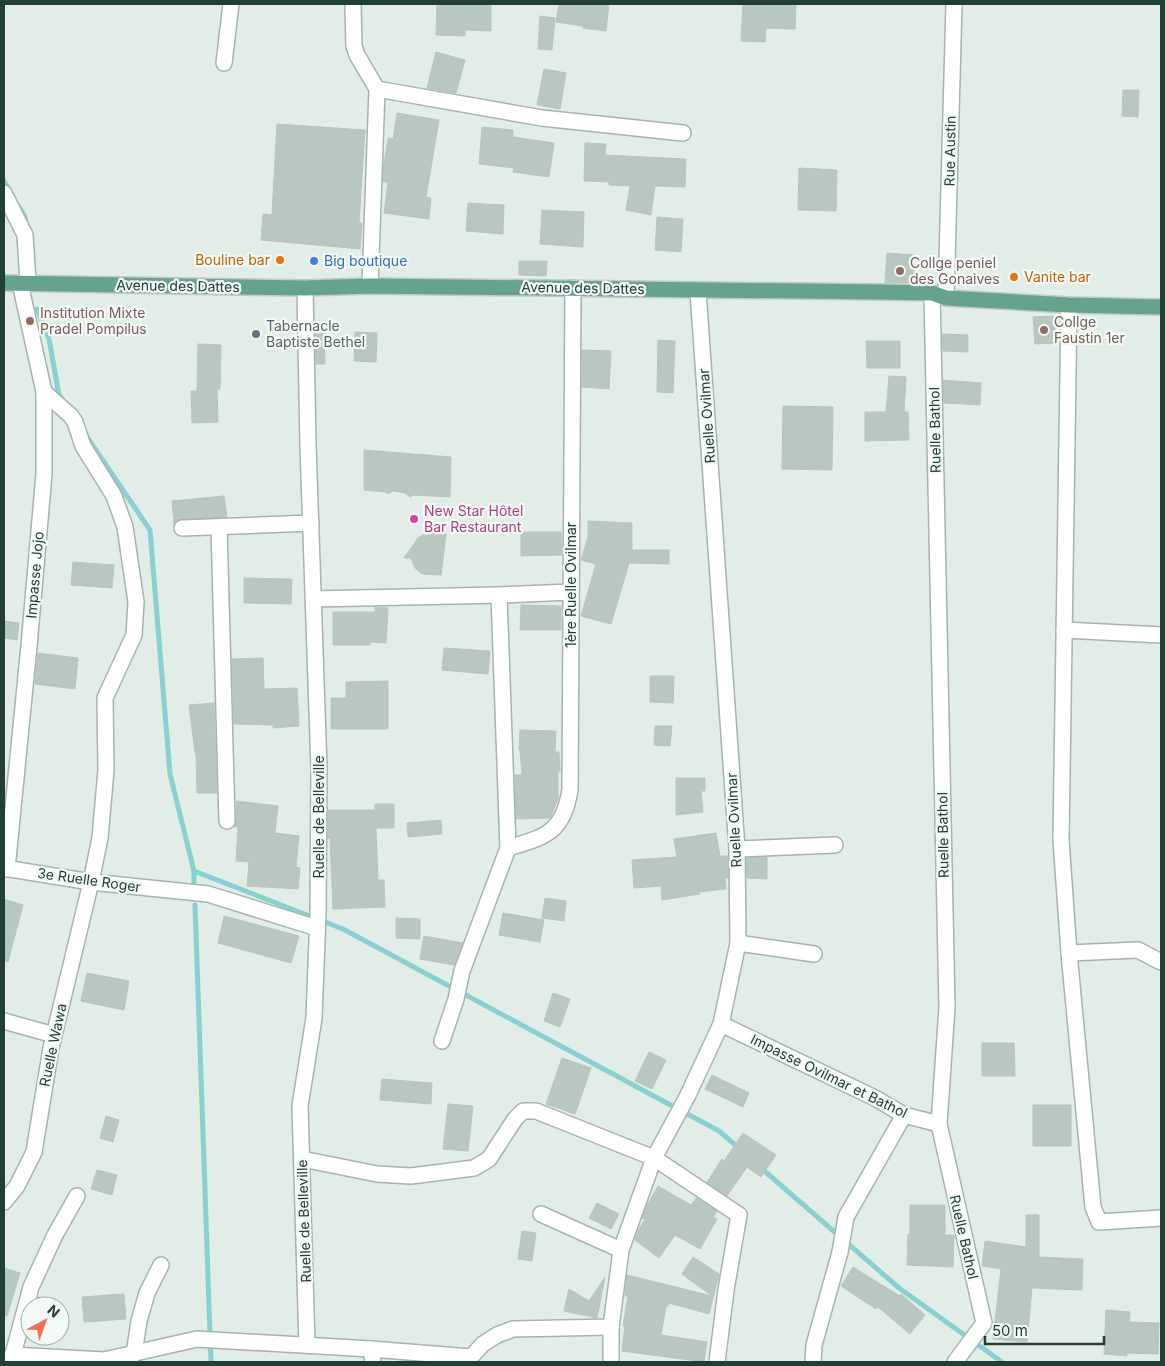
<svg xmlns="http://www.w3.org/2000/svg" width="1165" height="1366" viewBox="0 0 1165 1366" font-family="Inter,sans-serif">
	<style>
		.lines { fill: none; stroke-linecap: round; stroke-linejoin: round }
		.stream { stroke: #89d0d3; stroke-width: 5 }
		.building { fill: #b8c8c0; stroke: #b5c7bd }
		.street-casing { stroke: #a5b5ae; stroke-width: 18 }
		.primary-casing { stroke: #c1c9c6; stroke-width: 18 }
		.street { stroke: #fff; stroke-width: 15 }
		.primary { stroke: #66a38d; stroke-width: 15 }
		.food-dot { fill: #e8710a; stroke: #f3f9f5; stroke-width: 2 }
		.shop-dot { fill: #3f7fe0; stroke: #f3f9f5; stroke-width: 2 }
		.education-dot { fill: #8d6e63; stroke: #f3f9f5; stroke-width: 2 }
		.worship-dot { fill: #6b7280; stroke: #f3f9f5; stroke-width: 2 }
		.hotel-dot { fill: #d1479c; stroke: #f3f9f5; stroke-width: 2 }
		.labels { text-anchor: middle; stroke-width: 4.5; stroke-linejoin: round; paint-order: stroke }
		.street-label { font-size: 14px; fill: #223f34; stroke: #f3f9f5 }
		.food-label { font-size: 14px; fill: #c56008; stroke: #f3f9f5; text-anchor: end }
		.shop-label { font-size: 14px; fill: #366cbe; stroke: #f3f9f5; text-anchor: start }
		.education-label { font-size: 14px; fill: #785e54; stroke: #f3f9f5; text-anchor: start }
		.worship-label { font-size: 14px; fill: #5b616d; stroke: #f3f9f5; text-anchor: start }
		.hotel-label { font-size: 14px; fill: #b23c85; stroke: #f3f9f5; text-anchor: start }
	</style>
	<rect width="100%" height="100%" fill="#e2ede7"/>
	<g class="lines">
		<g class="stream">
			<polyline points="4,181 10,191"/>
			<polyline points="19,207 25,217 26,225"/>
			<polyline points="37,309 49,339 59,395 64,402"/>
			<polyline points="85,434 150,530 170,774 194,871 194,885"/>
			<polyline points="194,871 343,929 719,1131 740,1149"/>
			<polyline points="195,905 211,1362"/>
			<polyline points="761,1168 899,1288 1002,1362"/>
		</g>
	</g>
	<g class="building">
		<polygon points="437,4 491,4 491,31 465,30 465,36 436,35"/>
		<polygon points="559,4 609,4 606,31 583,28 583,26 556,22"/>
		<polygon points="743,4 796,4 795,29 766,28 765,42 741,41"/>
		<polygon points="540,16 555,18 552,50 538,49"/>
		<polygon points="436,52 465,60 456,93 427,88"/>
		<polygon points="544,69 566,73 560,109 537,105"/>
		<polygon points="1123,90 1139,90 1138,117 1122,116"/>
		<polygon points="397,113 439,120 426,197 431,198 429,219 384,213 388,182 383,182 383,171 388,138 393,139"/>
		<polygon points="277,124 365,130 359,223 362,223 360,249 261,240 263,214 272,215"/>
		<polygon points="482,127 513,130 513,137 554,143 549,177 513,172 514,168 479,164"/>
		<polygon points="585,143 606,144 605,155 686,159 685,187 655,186 651,215 626,210 630,186 609,185 609,182 584,181"/>
		<polygon points="799,168 837,170 836,211 798,210"/>
		<polygon points="468,203 504,205 503,234 466,231"/>
		<polygon points="542,210 584,212 583,247 540,244"/>
		<polygon points="657,217 683,219 681,252 655,250"/>
		<polygon points="887,253 914,255 913,283 885,283"/>
		<polygon points="519,261 547,261 546,276 519,275"/>
		<polygon points="1054,316 1056,343 1035,344 1033,317"/>
		<polygon points="315,331 324,331 325,364 316,364"/>
		<polygon points="355,332 377,333 376,362 354,361"/>
		<polygon points="942,334 968,335 968,352 943,351"/>
		<polygon points="658,340 675,341 673,393 657,392"/>
		<polygon points="866,341 900,341 900,368 867,368"/>
		<polygon points="198,344 221,345 220,389 217,389 218,422 192,423 191,391 197,391"/>
		<polygon points="582,350 611,351 609,389 582,387"/>
		<polygon points="889,376 906,377 904,412 908,412 909,440 865,441 865,412 886,412"/>
		<polygon points="943,380 981,383 980,405 944,403"/>
		<polygon points="783,406 833,407 832,470 782,469"/>
		<polygon points="364,450 451,457 450,497 414,495 410,497 405,493 393,491 388,494 386,492 364,490"/>
		<polygon points="224,496 227,517 182,519 174,524 172,501"/>
		<polygon points="588,521 632,523 632,550 669,550 669,564 629,563 611,624 581,616 596,564 581,560 588,537"/>
		<polygon points="427,532 446,534 441,575 422,574 415,568 411,558 404,558 418,538"/>
		<polygon points="521,532 561,532 562,555 521,556"/>
		<polygon points="73,562 114,565 112,588 71,585"/>
		<polygon points="244,578 292,579 291,604 244,603"/>
		<polygon points="521,605 561,606 561,630 520,630"/>
		<polygon points="375,607 388,608 386,643 370,642 370,645 333,645 333,612 375,612"/>
		<polygon points="4,621 19,623 17,640 4,638"/>
		<polygon points="444,648 490,651 488,674 442,670"/>
		<polygon points="38,653 78,658 75,689 35,684"/>
		<polygon points="263,658 264,689 297,688 299,726 273,728 273,725 234,724 232,659"/>
		<polygon points="650,676 674,676 673,703 650,702"/>
		<polygon points="388,681 388,729 331,729 331,698 346,698 346,682"/>
		<polygon points="214,703 217,793 197,793 196,753 195,753 189,705"/>
		<polygon points="655,726 672,726 670,746 654,745"/>
		<polygon points="520,730 556,731 555,752 559,752 560,771 558,771 558,799 550,818 516,819 515,775 522,775 520,750 519,750"/>
		<polygon points="676,778 705,778 705,791 701,791 703,812 676,815"/>
		<polygon points="237,801 278,806 275,833 299,836 296,867 300,868 298,889 247,886 249,862 236,861 238,827 234,827 236,821"/>
		<polygon points="375,804 394,804 394,828 376,828 378,880 384,880 385,907 333,909 330,838 328,838 328,810 375,810"/>
		<polygon points="441,820 442,834 408,837 407,823"/>
		<polygon points="716,833 720,856 728,856 728,878 725,878 726,889 699,892 700,894 662,900 661,886 634,888 632,860 677,857 674,839"/>
		<polygon points="767,857 767,879 747,878 746,858"/>
		<polygon points="545,898 566,901 564,921 542,918"/>
		<polygon points="4,899 23,905 8,962 4,961"/>
		<polygon points="503,913 544,920 540,942 499,935"/>
		<polygon points="224,916 299,936 291,963 218,943"/>
		<polygon points="396,918 420,919 420,939 396,938"/>
		<polygon points="424,936 463,943 454,965 420,959"/>
		<polygon points="87,973 129,981 124,1010 81,1001"/>
		<polygon points="553,993 570,999 560,1027 544,1021"/>
		<polygon points="982,1043 1014,1043 1015,1076 982,1076"/>
		<polygon points="649,1052 666,1060 652,1089 635,1081"/>
		<polygon points="562,1058 591,1068 575,1114 546,1104"/>
		<polygon points="712,1075 749,1093 743,1107 705,1089"/>
		<polygon points="382,1079 432,1083 431,1104 380,1100"/>
		<polygon points="448,1104 473,1106 468,1151 443,1149"/>
		<rect x="1033" y="1105" width="38" height="41"/>
		<polygon points="106,1116 119,1120 113,1142 100,1138"/>
		<polygon points="743,1133 776,1155 761,1177 747,1167 727,1196 707,1182 722,1159 724,1161"/>
		<polygon points="97,1170 117,1175 112,1195 91,1189"/>
		<polygon points="658,1186 691,1205 696,1198 717,1211 713,1217 717,1219 700,1249 675,1235 659,1258 635,1240 639,1229 645,1219 642,1218 646,1207"/>
		<polygon points="597,1203 619,1214 611,1229 589,1218"/>
		<polygon points="910,1205 945,1205 945,1235 954,1235 953,1267 907,1265 908,1234 910,1234"/>
		<polygon points="1026,1215 1039,1215 1039,1257 1083,1259 1082,1290 1032,1288 1027,1342 993,1339 1001,1269 982,1266 985,1241 1026,1247"/>
		<polygon points="522,1231 536,1233 532,1261 518,1259"/>
		<polygon points="693,1257 719,1274 709,1314 669,1303 668,1306 666,1306 661,1335 707,1342 704,1362 622,1351 625,1326 623,1326 628,1296 625,1296 627,1275 712,1296 682,1274"/>
		<polygon points="853,1267 900,1296 901,1294 925,1315 910,1334 878,1307 876,1309 841,1286"/>
		<polygon points="4,1268 20,1273 7,1316 4,1316"/>
		<polygon points="605,1277 597,1318 564,1311 569,1289 589,1301"/>
		<polygon points="124,1294 126,1319 84,1322 82,1297"/>
		<polygon points="1106,1310 1130,1312 1129,1322 1159,1323 1158,1354 1127,1353 1127,1356 1104,1354"/>
	</g>
	<g class="lines">
		<defs>
			<g id="street">
				<polyline points="353,4 354,46 357,55 377,89 370,286"/>
				<polyline points="224,63 231,4"/>
				<polyline points="377,89 542,118 683,133"/>
				<polyline points="4,193 25,235 28,283"/>
				<polyline points="305,288 308,445 319,769 318,914 314,1018 300,1106 307,1345"/>
				<polyline points="932,293 947,1007 939,1124 984,1323 955,1362"/>
				<polyline points="946,298 954,4"/>
				<polyline points="1069,305 1061,840 1069,953 1093,1207 1099,1222 1161,1218"/>
				<polyline points="219,527 227,821"/>
				<polyline points="182,528 311,523"/>
				<polyline points="499,595 571,592"/>
				<polyline points="314,599 499,595 508,848 462,971 456,999 442,1041"/>
				<polyline points="1064,630 1161,635"/>
				<path d="M 508,848 C 545,837 563,833 570,790 L 573,288"/>
				<polyline points="737,849 835,845"/>
				<polyline points="4,868 91,882 208,894 317,928"/>
				<polyline points="7,869 29,646 44,474 44,392 20,283"/>
				<polyline points="738,943 814,954"/>
				<polyline points="1069,953 1138,950 1161,962"/>
				<polyline points="4,1021 54,1035"/>
				<polyline points="721,1024 875,1098 904,1115 939,1124"/>
				<polyline points="302,1159 377,1174 411,1176 474,1168 489,1159 515,1119 523,1111 536,1111 654,1158 739,1215 726,1290 717,1362"/>
				<polyline points="4,1202 17,1186 34,1152 51,1048 91,882 100,838 106,770 105,698 134,635 136,602 125,527 114,496 83,446 75,422 71,416 44,392"/>
				<polyline points="541,1214 621,1250"/>
				<polyline points="611,1327 611,1362"/>
				<polyline points="134,1354 139,1321 147,1293 161,1265"/>
				<polyline points="12,1355 104,1360 197,1339 371,1349"/>
				<polyline points="11,1362 31,1287 55,1235 77,1196"/>
				<polyline points="373,1362 371,1349 471,1357 483,1344 497,1335 513,1329 611,1327 621,1250 654,1158 687,1097 721,1024 738,943 737,849 698,291"/>
				<polyline points="813,1362 814,1345 840,1252 846,1217 904,1115"/>
			</g>
			<polyline id="primary" points="4,283 305,288 370,286 881,292 932,293 946,298 1069,305 1161,307"/>
		</defs>
		<use href="#street" class="street-casing"/>
		<use href="#primary" class="primary-casing"/>
		<use href="#street" class="street"/>
		<use href="#primary" class="primary"/>
	</g>
	<g class="food-dot">
		<circle cx="280" cy="260" r="5"/>
		<circle cx="1014" cy="277" r="5"/>
	</g>
	<circle class="shop-dot" cx="314" cy="261" r="5"/>
	<g class="education-dot">
		<circle cx="900" cy="271" r="5"/>
		<circle cx="30" cy="321" r="5"/>
		<circle cx="1044" cy="330" r="5"/>
	</g>
	<circle class="worship-dot" cx="256" cy="334" r="5"/>
	<circle class="hotel-dot" cx="414" cy="519" r="5"/>
	<g class="labels">
		<g class="street-label">
			<text transform="translate(950 151) rotate(-89)" y="5">Rue Austin</text>
			<text transform="translate(178 286) rotate(1)" y="5">Avenue des Dattes</text>
			<text transform="translate(583 288) rotate(1)" y="5">Avenue des Dattes</text>
			<text transform="translate(707 416) rotate(-94)" y="5">Ruelle Ovilmar</text>
			<text transform="translate(935 430) rotate(-91)" y="5">Ruelle Bathol</text>
			<text transform="translate(35 575) rotate(-85)" y="5">Impasse Jojo</text>
			<text transform="translate(571 585) rotate(-90)" y="5">1ère Ruelle Ovilmar</text>
			<text transform="translate(319 817) rotate(-90)" y="5">Ruelle de Belleville</text>
			<text transform="translate(734 820) rotate(-93)" y="5">Ruelle Ovilmar</text>
			<text transform="translate(943 835) rotate(-91)" y="5">Ruelle Bathol</text>
			<text transform="translate(89 880) rotate(8)" y="5">3e Ruelle Roger</text>
			<text transform="translate(53 1045) rotate(-78)" y="5">Ruelle Wawa</text>
			<text transform="translate(829 1076) rotate(26)" y="5">Impasse Ovilmar et Bathol</text>
			<text transform="translate(304 1221) rotate(-92)" y="5">Ruelle de Belleville</text>
			<text transform="translate(964 1237) rotate(77)" y="5">Ruelle Bathol</text>
		</g>
		<g class="food-label">
			<text x="270" y="265">Bouline bar</text>
			<text x="1024" y="282" text-anchor="start">Vanite bar</text>
		</g>
		<g class="shop-label">
			<text x="324" y="266">Big boutique</text>
		</g>
		<g class="education-label">
			<text x="910" y="268">Collge peniel<tspan x="910" dy="16">des Gonaives</tspan></text>
			<text x="40" y="318">Institution Mixte<tspan x="40" dy="16">Pradel Pompilus</tspan></text>
			<text x="1054" y="327">Collge<tspan x="1054" dy="16">Faustin 1er</tspan></text>
		</g>
		<g class="worship-label">
			<text x="266" y="331">Tabernacle<tspan x="266" dy="16">Baptiste Bethel</tspan></text>
		</g>
		<g class="hotel-label">
			<text x="424" y="516">New Star Hôtel<tspan x="424" dy="16">Bar Restaurant</tspan></text>
		</g>
	</g>
	<rect width="1165" height="1366" fill="none" stroke="#223f34" stroke-width="10"/>
	<g transform="translate(45 1321) rotate(41)"><circle r="24" fill="#f3f9f5" stroke="#9fafa8"/>
	<path d="M0-4L9 19L0 12L-9 19Z" fill="#f56e58"/>
	<text y="-8" font-size="14" font-weight="bold" text-anchor="middle" fill="#223f34">N</text>
	</g>
	<path d="M985 1336v8h119v-8" fill="none" stroke="#223f34" stroke-width="2.5"/>
	<text x="992" y="1336" font-size="15" fill="#223f34" stroke="#f3f9f5" stroke-width="4" paint-order="stroke">50 m</text>
</svg>
